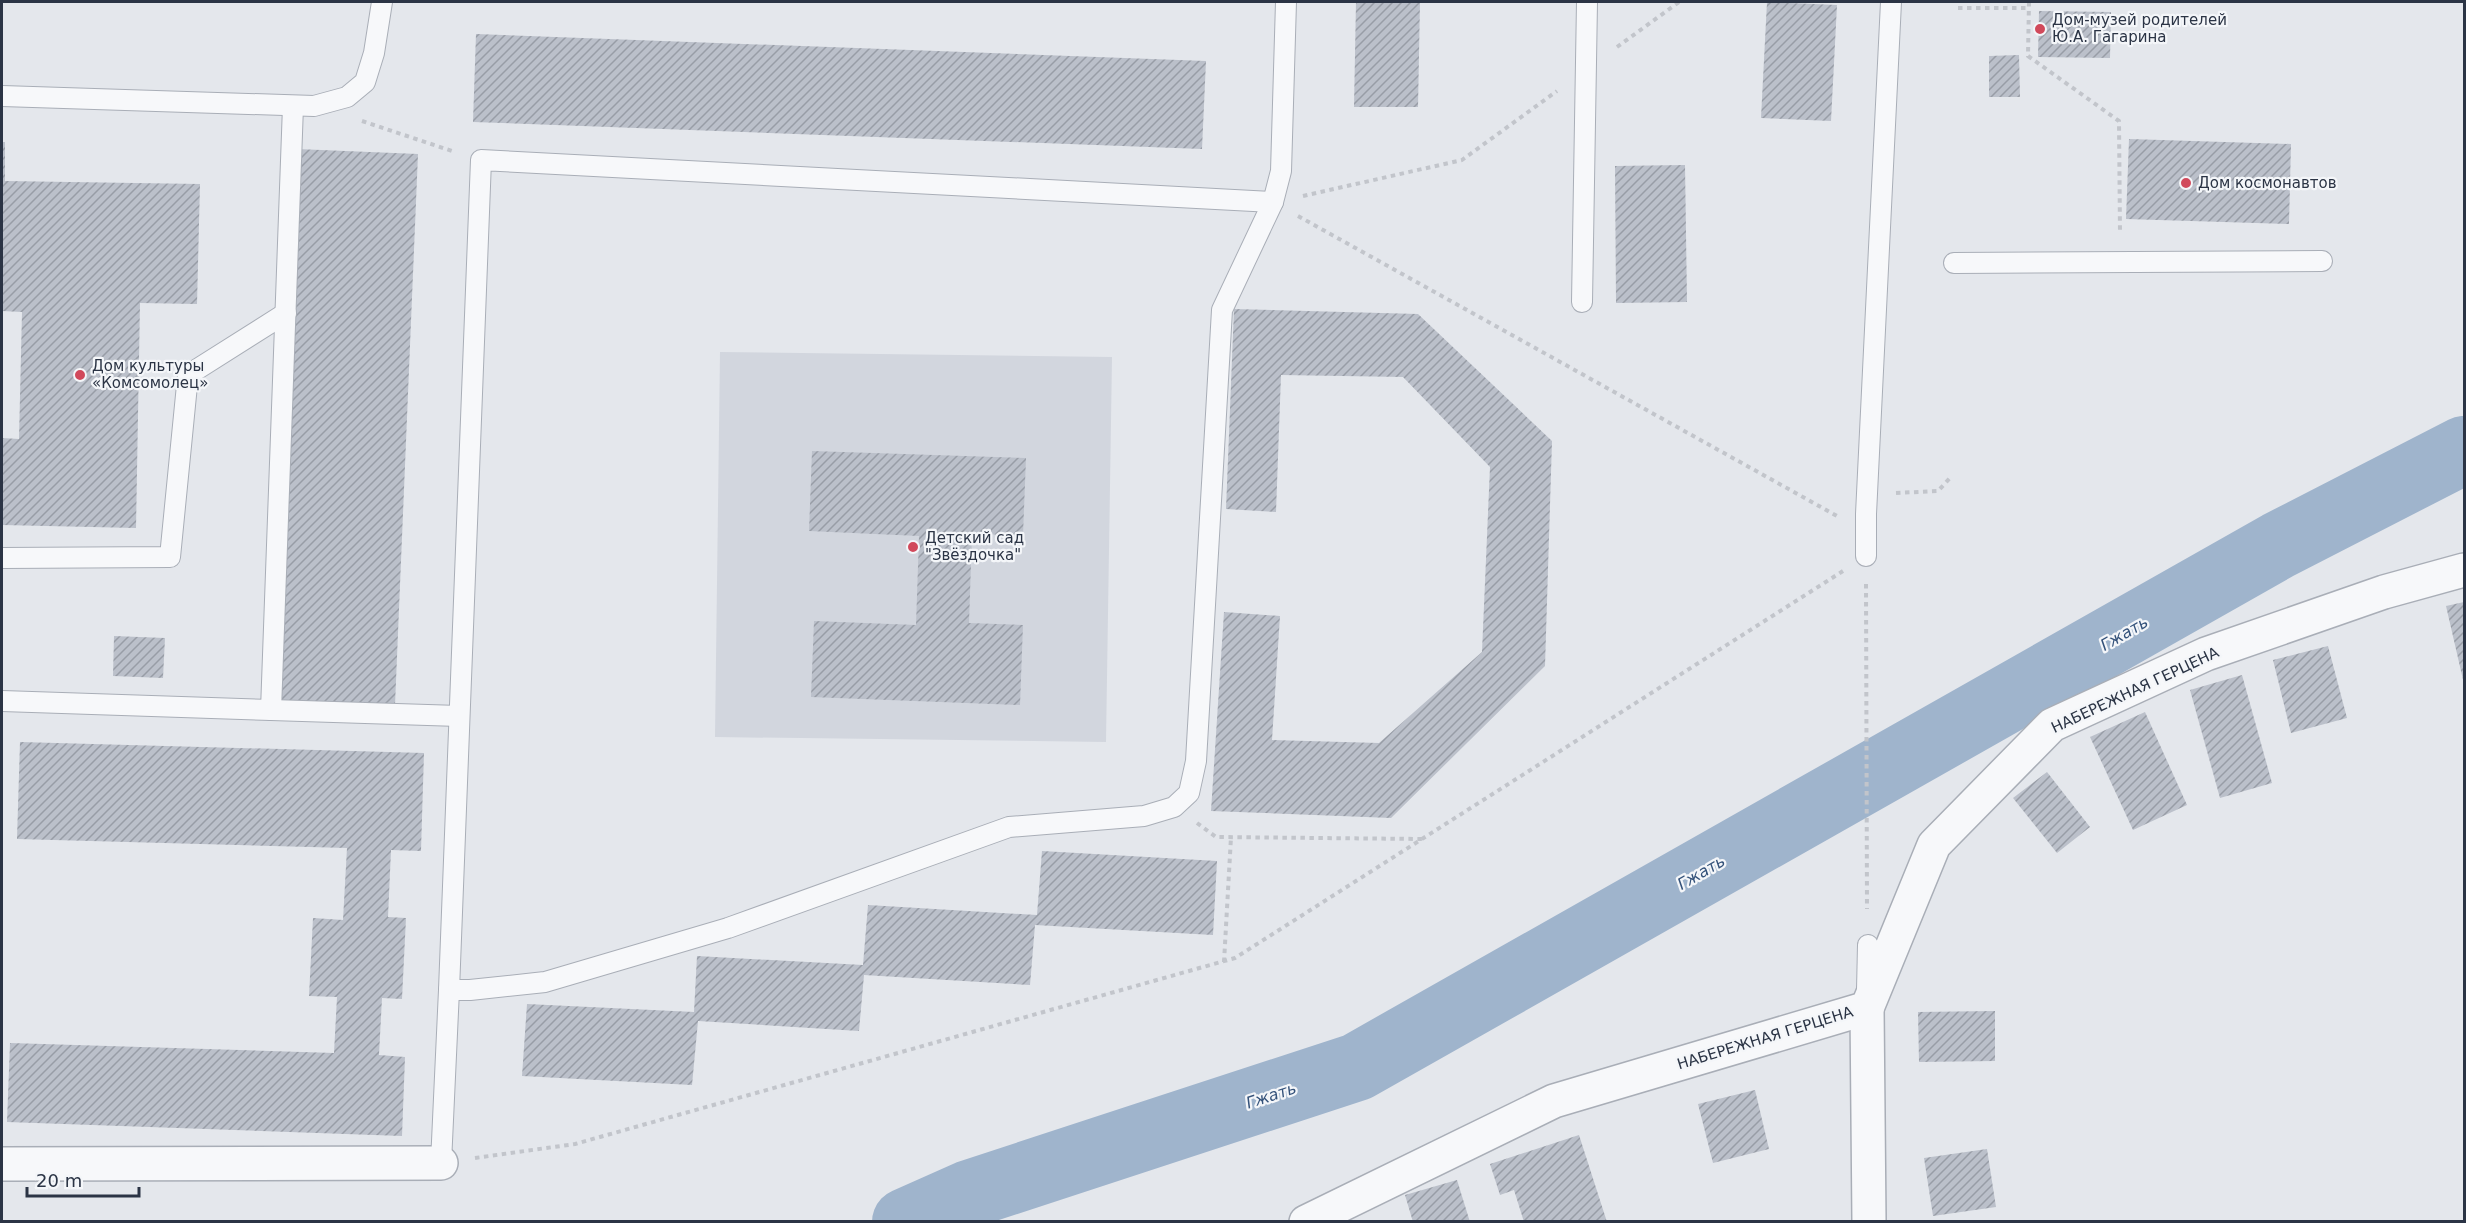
<svg xmlns="http://www.w3.org/2000/svg" width="2466" height="1223" viewBox="0 0 2466 1223" font-family="'DejaVu Sans',sans-serif">
	<style>
		.built { fill: #d2d6de }
		.lines { fill: none; stroke-linecap: round; stroke-linejoin: round }
		.river { stroke: #9fb4cc; stroke-width: 68 }
		.building { fill: url(#building-hatch) }
		.service-casing { stroke: #a9aeb7; stroke-width: 22 }
		.minor-casing { stroke: #a9aeb7; stroke-width: 36 }
		.path { stroke: #c2c5cb; stroke-width: 4; stroke-dasharray: 4.5 4.5; stroke-linecap: butt }
		.service { stroke: #f7f8fa; stroke-width: 20 }
		.minor { stroke: #f7f8fa; stroke-width: 33 }
		.poi-dot { fill: #d1495b; stroke: #f4f6f9; stroke-width: 2 }
		.labels { text-anchor: middle; stroke-width: 4.5; stroke-linejoin: round; paint-order: stroke }
		.poi-label { font-size: 15px; fill: #2b3445; stroke: #f4f6f9; text-anchor: start }
		.street-label { font-size: 15px; fill: #2b3445; stroke: #f4f6f9 }
		.water-label { font-size: 16px; font-style: italic; fill: #34527a; stroke: #f4f6f9 }
	</style>
	<defs>
		<pattern id="building-hatch" width="6" height="6" patternUnits="userSpaceOnUse" patternTransform="scale(1.5)"><rect width="6" height="6" fill="#bbc0ca"/><path d="M-1 1l2-2M0 6l6-6M5 7l2-2" fill="none" stroke="#989da6"/></pattern>
	</defs>
	<rect width="100%" height="100%" fill="#e4e7ec"/>
	<polygon class="built" points="720,352 1112,357 1106,742 715,737"/>
	<g class="lines">
		<polyline class="river" points="906,1222 969,1194 1357,1067 2279,545 2464,450"/>
	</g>
	<g class="building">
		<polygon points="1356,2 1420,2 1418,107 1354,107"/>
		<polygon points="1767,2 1837,5 1831,121 1761,118"/>
		<polygon points="2039,11 2111,12 2110,58 2038,57"/>
		<polygon points="476,34 1206,61 1202,149 473,122"/>
		<polygon points="2019,55 2020,97 1989,97 1989,56"/>
		<polygon points="2129,139 2291,144 2289,224 2126,219"/>
		<polygon points="2,142 5,142 5,181 200,184 197,304 140,303 136,528 2,525 2,438 19,439 22,312 2,311"/>
		<polygon points="297,149 418,154 395,705 276,700"/>
		<polygon points="1685,165 1687,302 1616,303 1615,166"/>
		<polygon points="1234,309 1418,314 1552,441 1545,666 1391,818 1211,811 1224,612 1280,616 1272,740 1379,743 1482,652 1490,467 1403,377 1281,375 1276,512 1226,509"/>
		<polygon points="812,451 1026,458 1023,535 972,534 969,623 1023,625 1020,705 811,697 814,621 916,625 919,536 809,531"/>
		<polygon points="2464,602 2464,684 2446,606"/>
		<polygon points="114,636 165,638 163,678 113,676"/>
		<polygon points="2328,646 2347,718 2291,733 2273,660"/>
		<polygon points="2242,675 2272,783 2220,798 2190,690"/>
		<polygon points="2145,712 2187,805 2133,830 2090,737"/>
		<polygon points="20,742 424,753 421,851 391,850 388,917 406,918 402,999 382,998 379,1055 405,1057 402,1136 7,1122 10,1043 334,1053 337,997 309,996 313,918 343,920 347,848 17,839"/>
		<polygon points="2047,772 2090,827 2057,853 2013,798"/>
		<polygon points="1042,851 1217,861 1213,935 1035,925 1030,985 864,975 859,1031 698,1021 692,1085 522,1076 527,1004 694,1012 697,956 863,965 868,905 1037,915"/>
		<polygon points="1995,1011 1995,1061 1919,1062 1918,1012"/>
		<polygon points="1755,1090 1769,1149 1713,1163 1698,1104"/>
		<polygon points="1579,1135 1607,1222 1524,1222 1514,1190 1500,1195 1490,1164"/>
		<polygon points="1987,1149 1996,1207 1933,1216 1924,1158"/>
		<polygon points="1457,1180 1470,1222 1413,1222 1405,1195"/>
	</g>
	<g class="lines">
		<defs>
			<g id="service">
				<polyline points="2,96 314,106 347,97 365,82 374,53 382,2"/>
				<polyline points="1954,263 2322,261"/>
				<polyline points="1582,302 1587,2"/>
				<polyline points="1866,556 1866,514 1891,2"/>
				<polyline points="2,558 170,557 188,375 286,313"/>
				<polyline points="2,701 271,710 293,106"/>
				<polyline points="271,710 459,716"/>
				<polyline points="449,990 481,160 1273,202"/>
				<polyline points="1867,990 1868,945"/>
				<polyline points="441,1163 449,990 470,990 545,982 728,928 1009,827 1144,816 1174,807 1189,793 1196,761 1222,310 1273,202 1281,171 1286,2"/>
			</g>
			<g id="minor">
				<polyline points="1867,1008 1869,1222"/>
				<polyline points="2,1164 441,1163"/>
				<polyline points="1306,1222 1554,1101 1867,1008 1934,845 2052,725 2206,654 2384,592 2464,570"/>
			</g>
		</defs>
		<use href="#service" class="service-casing"/>
		<use href="#minor" class="minor-casing"/>
		<g class="path">
			<polyline points="2029,2 2028,56 2119,121 2120,233"/>
			<polyline points="1958,8 2029,8"/>
			<polyline points="1617,47 1679,2"/>
			<polyline points="362,121 455,152"/>
			<polyline points="1303,196 1462,160 1557,91"/>
			<polyline points="1298,216 1837,516"/>
			<polyline points="1896,493 1938,491 1950,478"/>
			<polyline points="1866,584 1867,909"/>
			<polyline points="1197,823 1216,837 1422,839"/>
			<polyline points="1224,962 1231,837"/>
			<polyline points="475,1158 575,1144 1235,958 1843,571"/>
		</g>
		<use href="#service" class="service"/>
		<use href="#minor" class="minor"/>
	</g>
	<g class="poi-dot">
		<circle cx="2040" cy="29" r="6"/>
		<circle cx="2186" cy="183" r="6"/>
		<circle cx="80" cy="375" r="6"/>
		<circle cx="913" cy="547" r="6"/>
	</g>
	<g class="labels">
		<g class="poi-label">
			<text x="2052" y="25">Дом-музей родителей<tspan x="2052" dy="17">Ю.А. Гагарина</tspan></text>
			<text x="2198" y="188">Дом космонавтов</text>
			<text x="92" y="371">Дом культуры<tspan x="92" dy="17">«Комсомолец»</tspan></text>
			<text x="925" y="543">Детский сад<tspan x="925" dy="17">"Звёздочка"</tspan></text>
		</g>
		<g class="street-label">
			<text transform="translate(2135 690) rotate(-25)" y="5">НАБЕРЕЖНАЯ ГЕРЦЕНА</text>
			<text transform="translate(1765 1038) rotate(-17)" y="5">НАБЕРЕЖНАЯ ГЕРЦЕНА</text>
		</g>
		<g class="water-label">
			<text transform="translate(2124 633) rotate(-30)" y="6">Гжать</text>
			<text transform="translate(1701 872) rotate(-30)" y="6">Гжать</text>
			<text transform="translate(1271 1095) rotate(-18)" y="6">Гжать</text>
		</g>
	</g>
	<rect width="2466" height="1223" fill="none" stroke="#2b3445" stroke-width="6"/>
	<path d="M27 1187v9h112v-9" fill="none" stroke="#2b3445" stroke-width="3"/>
	<text x="36" y="1187" font-size="18" fill="#2b3445" stroke="#f4f6f9" stroke-width="4.5" paint-order="stroke">20 m</text>
</svg>
